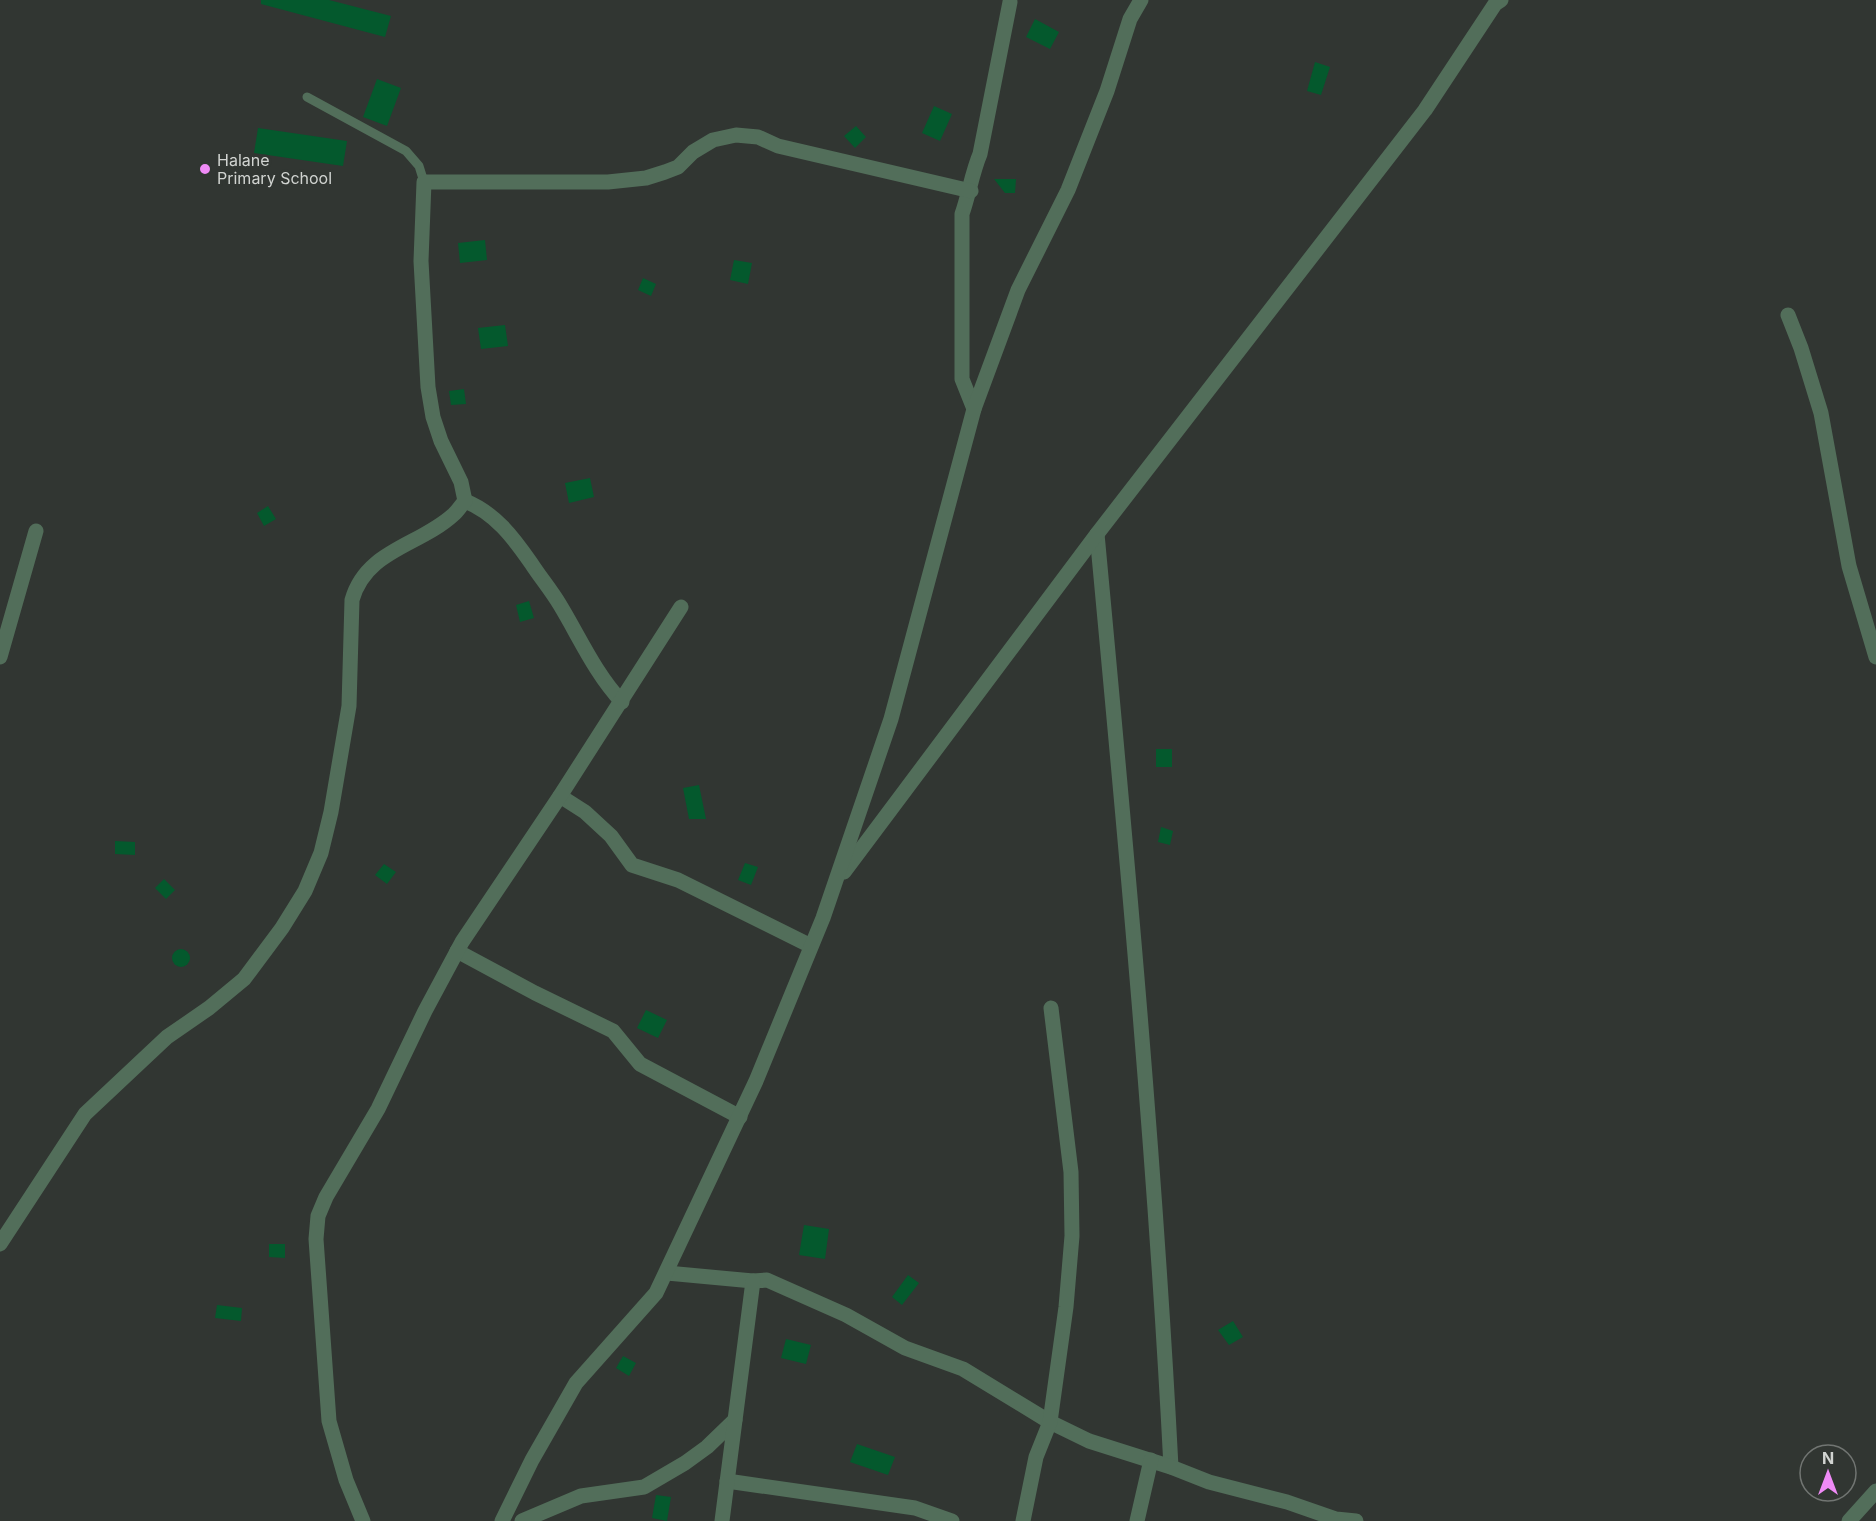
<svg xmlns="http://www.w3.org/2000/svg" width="1876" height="1521" viewBox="0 0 1876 1521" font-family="Inter,sans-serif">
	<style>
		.building { fill: #04592d }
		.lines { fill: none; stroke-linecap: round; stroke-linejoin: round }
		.lane { stroke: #526e5a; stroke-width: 9 }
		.street { stroke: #526e5a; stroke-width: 15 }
		.poi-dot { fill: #ef8bf6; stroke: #313632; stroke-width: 2 }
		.labels { text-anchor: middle; stroke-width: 5; stroke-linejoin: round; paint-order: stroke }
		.poi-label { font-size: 16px; fill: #d1d4d1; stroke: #313632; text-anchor: start }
	</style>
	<rect width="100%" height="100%" fill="#313632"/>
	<g class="building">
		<polygon points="261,0 329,0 391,16 385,37 261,4"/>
		<polygon points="1035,19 1059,32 1050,49 1026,37"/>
		<polygon points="1315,62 1330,67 1321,95 1307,91"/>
		<polygon points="377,79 401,88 387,126 363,117"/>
		<polygon points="934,106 952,114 940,141 922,133"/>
		<polygon points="856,126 866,137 855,148 844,136"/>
		<polygon points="258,128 347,141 343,166 254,153"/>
		<polygon points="994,179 1016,179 1015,193 1005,193"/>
		<polygon points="485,240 487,260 460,263 458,243"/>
		<polygon points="734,260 752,263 748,284 730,280"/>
		<polygon points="643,278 656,284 651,296 638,290"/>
		<polygon points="505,325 508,346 481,349 478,328"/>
		<polygon points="464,389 466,404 451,405 449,391"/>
		<polygon points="590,478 594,497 569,503 565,483"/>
		<polygon points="268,506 276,519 264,526 257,513"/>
		<polygon points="529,601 534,618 520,622 516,605"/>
		<rect x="1156" y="749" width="16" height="18"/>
		<polygon points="699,785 706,819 689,819 683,788"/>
		<polygon points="1161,827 1173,831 1170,845 1158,842"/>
		<polygon points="115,841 135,842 135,855 115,854"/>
		<polygon points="745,863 758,867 751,885 738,880"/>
		<polygon points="384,864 396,872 387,884 375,875"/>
		<polygon points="164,879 175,890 166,899 155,888"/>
		<circle cx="181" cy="958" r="9"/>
		<polygon points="646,1010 667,1020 658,1038 637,1028"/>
		<polygon points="804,1225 829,1229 825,1259 799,1255"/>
		<polygon points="269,1244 285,1244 285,1258 269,1257"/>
		<polygon points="908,1275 919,1283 902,1305 892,1297"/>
		<polygon points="217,1305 242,1308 241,1321 215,1318"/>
		<polygon points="1233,1321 1243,1337 1229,1345 1218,1330"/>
		<polygon points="786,1339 811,1345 806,1364 781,1358"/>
		<polygon points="623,1356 636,1363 629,1376 616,1368"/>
		<polygon points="857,1444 895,1457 888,1475 850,1462"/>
		<polygon points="656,1495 671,1497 667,1521 652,1518"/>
	</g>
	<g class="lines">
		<polyline class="lane" points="307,97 406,151 419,166 424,182"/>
		<g class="street">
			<polyline points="1788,315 1801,348 1821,413 1849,566 1876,657"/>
			<path d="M 974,409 L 962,379 L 962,214 C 969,194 972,173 980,154 L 1010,2"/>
			<path d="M 465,501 C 495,513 513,537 531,563 C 540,577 551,590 560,605 C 580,638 595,673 622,702"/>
			<path d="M 1097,534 C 1126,845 1155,1155 1171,1467"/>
			<polyline points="0,657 36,531"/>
			<polyline points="560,796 585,812 611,836 632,865 678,880 811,946"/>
			<polyline points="844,872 1097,534 1425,110 1495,4 1501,0"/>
			<polyline points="457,951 535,993 613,1031 640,1064 740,1117"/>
			<path d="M 0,1244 L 85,1114 L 167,1037 L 209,1008 L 244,979 L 282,928 L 305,891 L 321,853 L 331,812 L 349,706 L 352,600 C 366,550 419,546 453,515 C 458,511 461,505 465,501 L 461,482 L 441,441 L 433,417 L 428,387 L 421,261 L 424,182 L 608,182 L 646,178 L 665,172 L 678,167 L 693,152 L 713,140 L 736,135 L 758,137 L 778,146 L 971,191"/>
			<polyline points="667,1273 753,1281 767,1280 846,1315 905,1348 963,1369 1050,1422 1089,1441 1171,1467 1209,1482 1287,1502 1336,1519 1356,1521"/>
			<polyline points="727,1481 915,1508 952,1521"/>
			<polyline points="363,1521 346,1480 329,1421 316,1239 318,1216 326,1197 378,1109 425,1011 462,942 560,796 681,607"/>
			<polyline points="502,1521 532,1460 576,1383 656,1293 756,1081 823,918 891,719 974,409 1018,290 1068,190 1107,91 1130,19 1141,0"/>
			<polyline points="522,1521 581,1496 644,1487 685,1463 707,1447 735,1420"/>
			<polyline points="722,1521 753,1281"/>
			<polyline points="1023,1521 1036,1457 1050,1422 1066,1307 1072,1236 1071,1172 1051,1008"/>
			<polyline points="1137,1521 1151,1460"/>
			<polyline points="1849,1521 1876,1491"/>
		</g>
	</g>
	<circle class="poi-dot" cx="205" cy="169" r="6"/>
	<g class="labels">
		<g class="poi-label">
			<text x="217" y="166">Halane<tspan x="217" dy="18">Primary School</tspan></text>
		</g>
	</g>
	<g transform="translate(1828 1473)"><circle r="28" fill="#313632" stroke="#717572" stroke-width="1.5"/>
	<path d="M0-4.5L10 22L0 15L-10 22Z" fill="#ef8bf6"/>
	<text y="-9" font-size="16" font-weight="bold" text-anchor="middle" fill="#d1d4d1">N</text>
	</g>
</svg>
